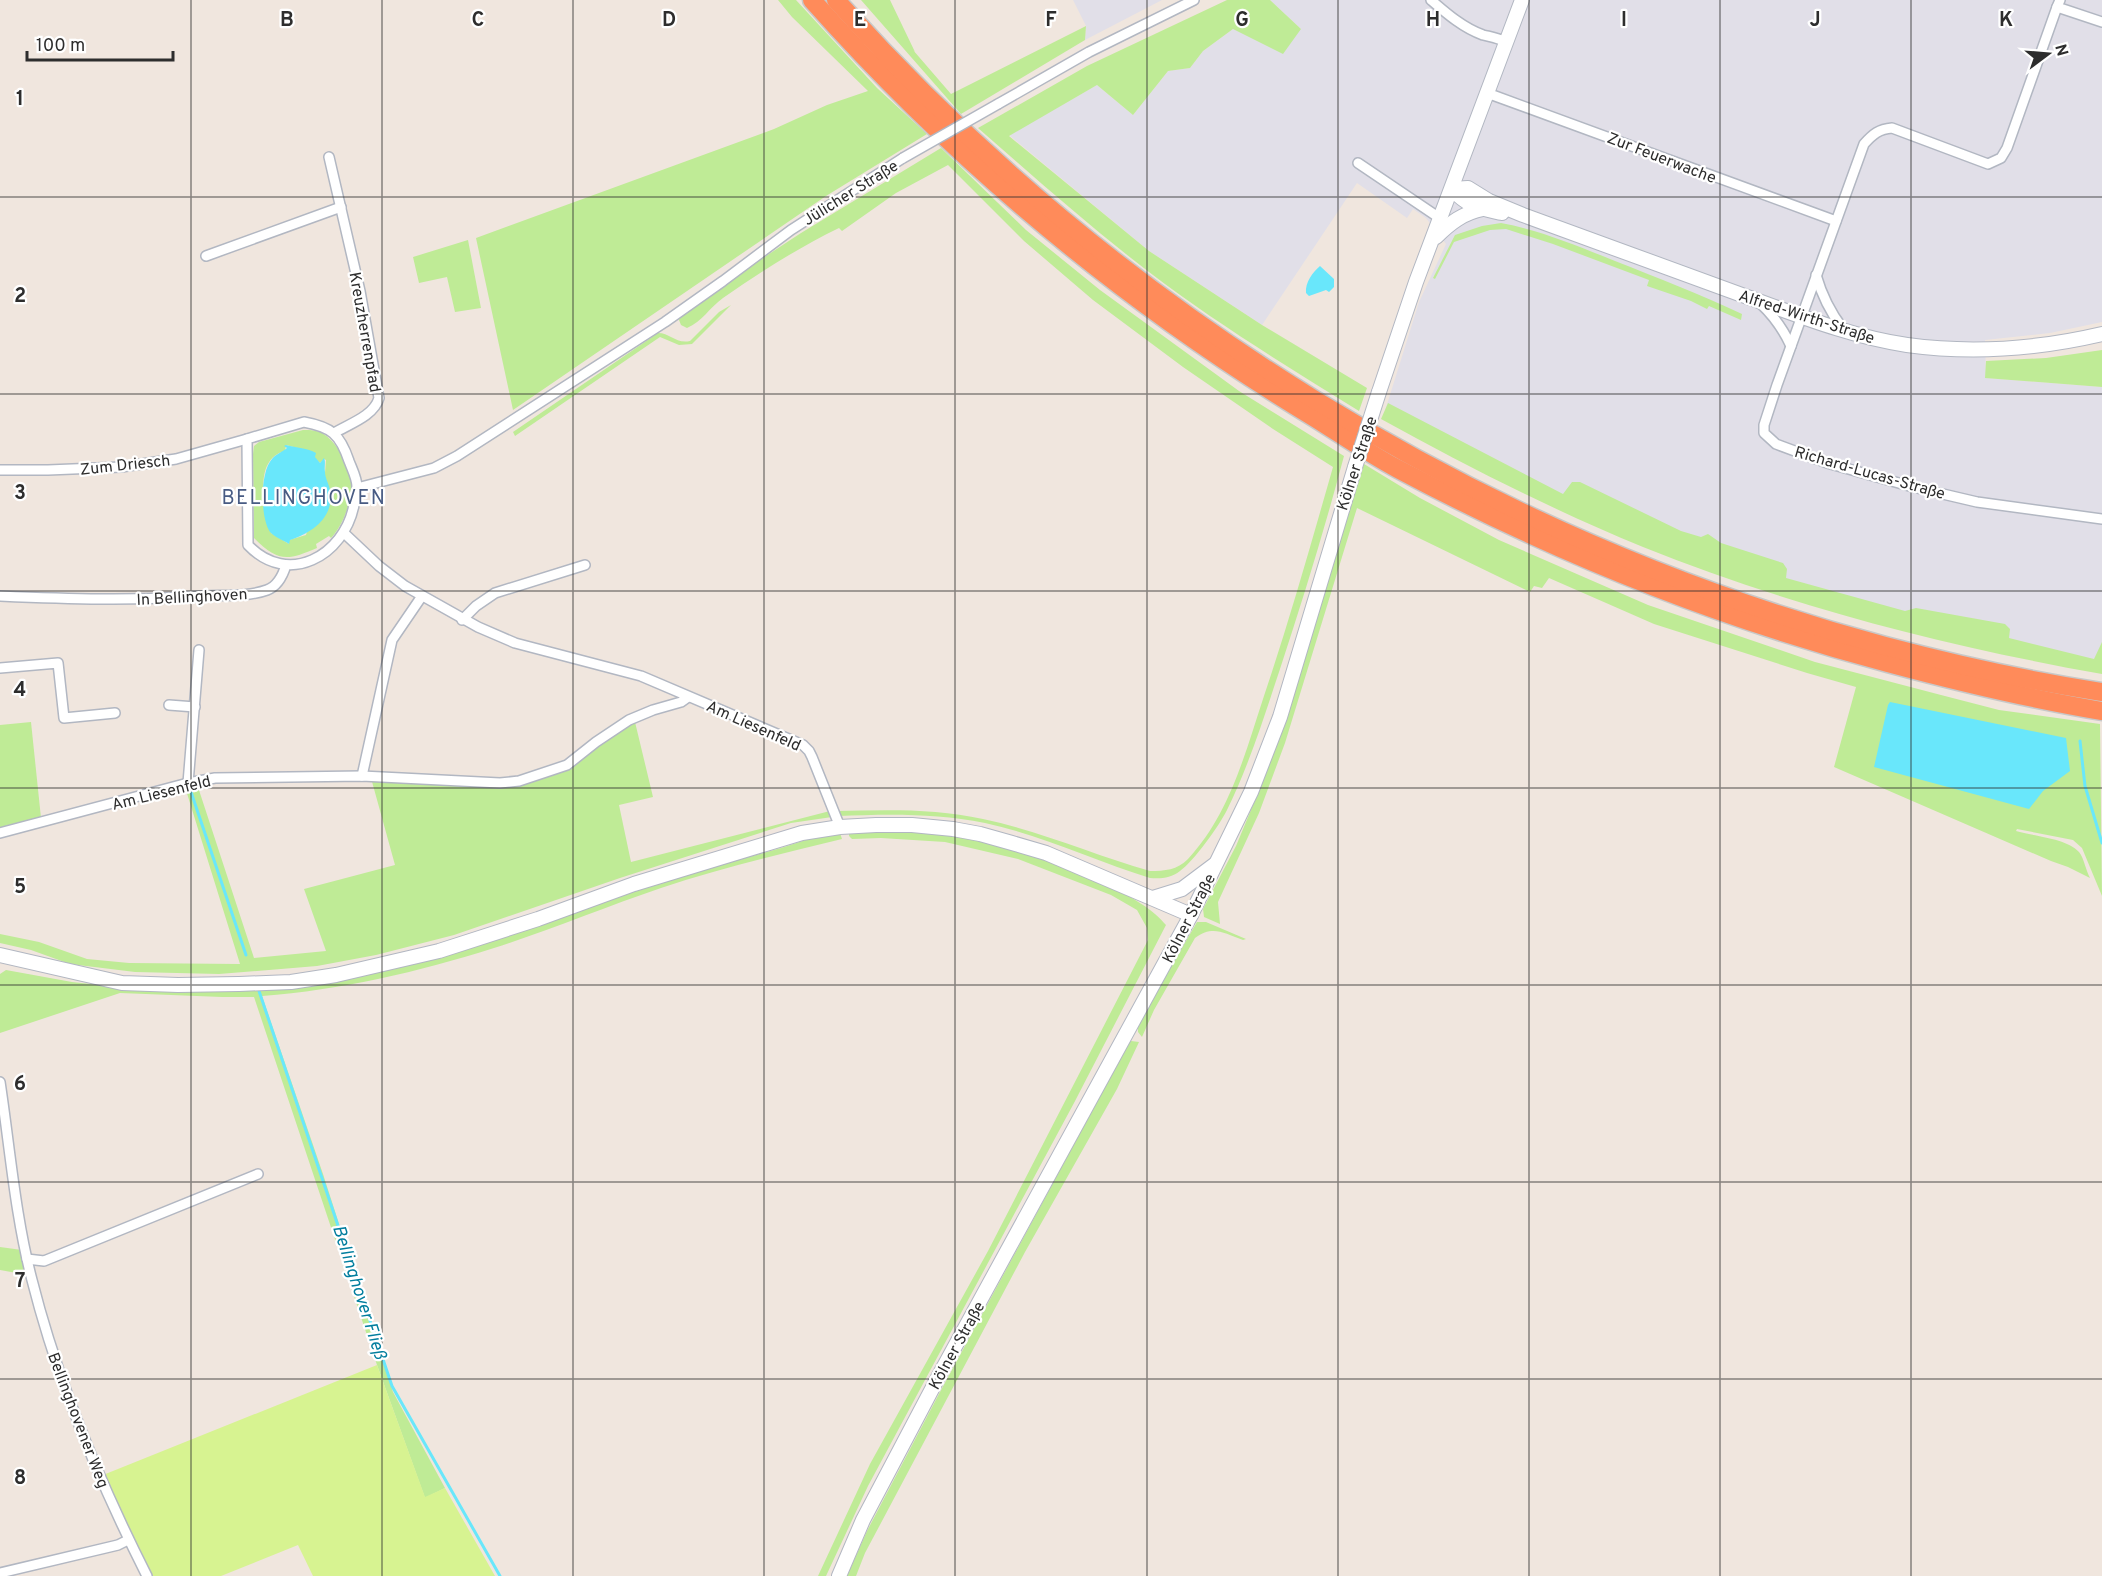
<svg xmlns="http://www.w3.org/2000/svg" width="2102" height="1576" viewBox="0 0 2102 1576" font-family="Overpass,sans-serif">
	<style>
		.industrial { fill: #e1dfe8 }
		.green { fill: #bfeb96; fill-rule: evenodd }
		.pitch { fill: #d7f391 }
		.water { fill: #69e7fb }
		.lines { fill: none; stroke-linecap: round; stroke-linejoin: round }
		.stream { stroke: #69e7fb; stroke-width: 3 }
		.minor-casing { stroke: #b2b7c2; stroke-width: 12 }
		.secondary-casing { stroke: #b2b7c2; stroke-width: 16 }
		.motorway-casing { stroke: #c8c8c8; stroke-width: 21 }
		.minor { stroke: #fff; stroke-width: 9 }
		.secondary { stroke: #fff; stroke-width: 14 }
		.motorway { stroke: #ff8b5a; stroke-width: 18 }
		.minor-bridge-casing { stroke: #b2b7c2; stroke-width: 12; stroke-linecap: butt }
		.secondary-bridge-casing { stroke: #b2b7c2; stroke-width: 16; stroke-linecap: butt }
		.minor-bridge { stroke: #fff; stroke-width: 9 }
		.secondary-bridge { stroke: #fff; stroke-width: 14 }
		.grid { fill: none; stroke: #2d2d2d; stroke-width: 1.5; stroke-opacity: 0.55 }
		.labels { text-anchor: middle; stroke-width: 4.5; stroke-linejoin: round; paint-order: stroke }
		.street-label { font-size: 16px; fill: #2d2d2d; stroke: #fff }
		.water-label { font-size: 18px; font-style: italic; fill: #027e9e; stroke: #fff }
		.quarter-label { font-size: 20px; letter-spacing: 1.5px; fill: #485b83; stroke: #fff }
		.grid-label { font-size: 20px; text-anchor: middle; font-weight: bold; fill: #2d2d2d; stroke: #fff; stroke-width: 4.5; stroke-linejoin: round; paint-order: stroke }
	</style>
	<rect width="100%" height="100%" fill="#f0e6de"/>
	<g class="industrial">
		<polygon points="1073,0 1162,0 1085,40 1086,26"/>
		<polygon points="1270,0 2102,0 2102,322 2050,333 1985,340 1986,378 2102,387 2102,644 2091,670 1724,573 1384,414 1419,302 1446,244 1426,218 1413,209 1407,218 1357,183 1262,325 1149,251 1009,135 1097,85 1133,115 1168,71 1190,68 1203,51 1233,29 1301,29"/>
	</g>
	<g class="green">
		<polygon points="778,0 796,0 877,88 927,134 826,196 513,410 476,238 774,129 827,105 868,91 792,17"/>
		<polygon points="861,0 890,0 915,52 913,50 951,94 1086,26 1085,40 961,114"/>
		<path d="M 1227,0 L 1270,0 L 1301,29 L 1283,54 L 1233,29 L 1203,51 L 1190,68 L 1168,71 L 1133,115 L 1097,85 L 1009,136 L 1149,251 L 1262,325 L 1367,388 L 1359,411 C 1288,367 1216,323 1149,272 C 1090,227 1034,177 978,128 L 1087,66 Z"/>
		<path d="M 941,148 L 1026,230 L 1100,290 L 1239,391 L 1344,456 C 1325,528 1303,599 1280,669 C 1265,714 1248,768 1227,810 C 1219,826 1194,861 1180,871 C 1171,878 1161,879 1150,878 C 1095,861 1041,835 985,823 C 935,813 888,814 838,816 L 836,811 C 885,810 935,808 983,819 C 1040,831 1094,855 1150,871 C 1165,871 1177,870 1188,859 C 1229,815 1245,754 1263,699 C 1289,622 1311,544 1333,467 L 1273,429 L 1183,367 L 1093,300 L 1024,241 L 948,165 L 896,193 L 842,231 L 839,228 C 798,248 760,272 723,298 C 710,307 702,322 687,328 L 681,325 L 679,320 L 680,315 L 693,304 L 801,233 Z"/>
		<path d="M 1501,223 C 1540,230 1578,246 1615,261 C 1658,278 1700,294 1742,314 L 1741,320 L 1709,306 L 1707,309 L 1691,301 L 1647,286 L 1649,280 L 1553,244 L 1506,229 L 1490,230 L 1454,242 L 1435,279 L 1433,278 L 1455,235 L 1482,226 Z"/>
		<polygon points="468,240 481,308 455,312 447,277 419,283 413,257"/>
		<path d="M 731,305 L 692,344 L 679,345 L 660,337 L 515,436 L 513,432 L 658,333 C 670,333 676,344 690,341 L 719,312 Z"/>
		<polygon points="2102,350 2102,387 1985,378 1986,361 2046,358"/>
		<path d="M 1388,403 L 1563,494 L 1572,482 L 1580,482 L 1681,531 L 1701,537 L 1708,534 L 1721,543 L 1783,563 L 1787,569 L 1786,578 L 1905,611 L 1916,608 L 2005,624 L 2010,629 L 2009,638 L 2094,659 L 2102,642 L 2102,674 C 1945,646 1790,606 1643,547 C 1553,510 1466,466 1381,419 Z"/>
		<path d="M 303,430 C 311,430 318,430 325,435 C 338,444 354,471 352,487 C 351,503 342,527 331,538 L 329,536 L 316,544 L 317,548 C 287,561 278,562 254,538 L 253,454 L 254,446 L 259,442 ZM 286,445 L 305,450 L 320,463 L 324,459 L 326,460 L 325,473 L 306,535 L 289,540 L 289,544 L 271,533 C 266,510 251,460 285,451 Z"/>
		<path d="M 1364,464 L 1420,498 L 1499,540 L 1648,605 L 1815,662 L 1941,695 L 1999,710 L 2100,724 L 2102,896 L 2082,848 L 2073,840 L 2017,829 L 2016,831 C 2032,836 2067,838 2079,852 C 2084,858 2086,871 2090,878 L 2068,867 L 2051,861 L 1834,767 L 1856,687 L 1807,673 L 1654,624 L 1549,578 L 1542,588 L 1534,586 L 1530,592 L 1357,508 L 1285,743 L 1259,813 L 1218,902 L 1220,924 L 1204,917 L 1203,909 L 1236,846 L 1263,781 L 1283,726 Z"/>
		<polygon points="31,722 41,818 0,829 0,725"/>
		<polygon points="635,722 653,797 619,805 631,862 830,811 832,817 791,823 620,878 454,935 376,955 317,966 219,974 135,972 70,964 31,950 0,943 0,934 39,942 87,959 129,963 240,964 185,787 197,784 254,958 326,951 304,889 395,865 371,778 439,782 544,777"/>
		<path d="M 918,831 C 939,834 962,835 983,840 C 1028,851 1139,889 1166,925 L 1074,1103 L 868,1486 L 826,1576 L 818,1576 L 870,1464 L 988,1251 L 1148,940 L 1147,928 L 1137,910 L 1111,895 L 1018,859 L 945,842 L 881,838 L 852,839 L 849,836 L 849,833 L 853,832 Z"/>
		<path d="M 840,833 L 842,839 C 781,854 720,868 661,888 C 605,907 550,930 494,948 C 418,972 341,990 262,996 L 323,1174 L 393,1392 L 445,1488 L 425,1498 L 377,1365 L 254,997 L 222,997 L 120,993 L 0,1033 L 0,974 L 6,970 L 72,982 L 137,989 L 369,974 L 423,962 L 493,941 L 641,887 L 781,848 L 824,834 Z"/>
		<path d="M 1197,922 L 1206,922 L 1246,939 L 1243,940 C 1223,933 1213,925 1195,938 L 1154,1010 L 1142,1037 L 1138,1032 L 1138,1024 Z"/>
		<polygon points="1131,1041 1139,1042 1117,1089 1025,1252 865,1553 856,1576 847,1576 867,1531 940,1392 1127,1046"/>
		<polygon points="0,1247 22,1250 28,1275 0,1270"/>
	</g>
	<polygon class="pitch" points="377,1365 425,1497 445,1488 495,1576 313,1576 298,1545 221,1576 150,1576 103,1475"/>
	<g class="water">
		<path d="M 1320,266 L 1334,279 L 1334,287 L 1329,292 L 1326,290 L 1309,296 L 1306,293 C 1305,282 1313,272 1320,266 Z"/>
		<path d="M 286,445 C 297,448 307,448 316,453 L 315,457 L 320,463 L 324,458 C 326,463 324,466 325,472 C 325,478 329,484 330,490 C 335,517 312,533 290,540 L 289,544 C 285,541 274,537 270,532 C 260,517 260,472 272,459 C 276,454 282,452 287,448 L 284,446 Z"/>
		<polygon points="1890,702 2066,738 2070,771 2043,791 2029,809 1874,767 1888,705"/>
	</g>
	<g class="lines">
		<g class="stream">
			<polyline points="2080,741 2085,786 2102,843"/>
			<polyline points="191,792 246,955"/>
			<polyline points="259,991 392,1386 500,1576"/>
		</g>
		<defs>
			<g id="minor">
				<path d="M 1431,0 C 1446,13 1463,28 1483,35 C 1491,37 1498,38 1506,42"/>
				<polyline points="2060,0 2057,7 2102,22"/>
				<path d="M 2057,7 L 2007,148 L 2001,158 L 1988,164 L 1892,128 C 1879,129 1873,134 1864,144 L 1777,385 L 1764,425 L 1764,433 L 1776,444 L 1827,463 L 1913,487 L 1977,502 L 2102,519"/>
				<polyline points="1487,93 1836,221"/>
				<polyline points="998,104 1089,52 1194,0"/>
				<path d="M 329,157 L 360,291 L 379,398 C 374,416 349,424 334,433"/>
				<polyline points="1358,163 1441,219"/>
				<polyline points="206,256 341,207"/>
				<path d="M 1816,275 C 1822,296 1830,312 1843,329"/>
				<path d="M 1761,304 C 1775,317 1783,329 1791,346"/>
				<path d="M 304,422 C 331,427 340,434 349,461 C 352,469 357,478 357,487 C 357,493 355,500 354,505 C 344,556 288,587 248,545 L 247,439 Z"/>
				<polyline points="0,470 48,470 121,467 176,459 247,439"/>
				<polyline points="357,488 434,468 457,456 665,322 723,281 791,230 903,158"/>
				<polyline points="344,533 379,566 405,586 478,627 515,643 641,676 803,745 809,751 812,757 840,827"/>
				<path d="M 0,596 C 68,599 135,601 203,596 C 223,595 248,597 267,590 C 278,586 283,575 286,565"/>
				<polyline points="462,620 476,606 495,593 585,565"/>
				<polyline points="0,668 58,663 64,718 115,713"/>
				<polyline points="169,705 195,707"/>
				<polyline points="362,776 392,640 422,596"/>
				<polyline points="188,783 199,650"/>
				<polyline points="0,833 188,783 215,778 362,776 500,783 519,781 567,765 596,742 629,720 653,710 681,702 688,697"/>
				<path d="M 0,1082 C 10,1148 15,1215 32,1280 C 58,1383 99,1481 147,1576"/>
				<polyline points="27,1259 44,1261 258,1174"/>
				<polyline points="0,1573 118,1545 128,1540"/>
			</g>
			<g id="secondary">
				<path d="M 1452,189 L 1468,188 L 1489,201 L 1523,215 C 1596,242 1669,268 1742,295 C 1795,314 1851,337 1907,345 C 1973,354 2038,349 2102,334"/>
				<path d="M 1452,189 C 1468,207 1479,208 1502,213"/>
				<path d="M 1436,237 C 1450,223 1463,213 1483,209"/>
				<polyline points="1379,392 1416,282 1522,0"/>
				<polyline points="1153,898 1182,889 1214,865"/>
				<polyline points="0,955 122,983 178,985 239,984 291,982 336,975 439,951 538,919 634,884 802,833 840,827 876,825 912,825 953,829 980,834 1012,843 1046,853 1191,915"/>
				<polyline points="839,1576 863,1520 941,1372 1191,915 1251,792 1280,717 1355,467"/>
			</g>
			<g id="motorway">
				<path d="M 812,0 C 957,163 1128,305 1315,418 C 1342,435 1370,454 1398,469 C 1554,552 1718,618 1888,663 C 1959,682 2030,699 2102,711"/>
				<path d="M 836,0 C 1113,311 1483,538 1885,646 C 1957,665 2029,681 2102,692"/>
			</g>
		</defs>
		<use href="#minor" class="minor-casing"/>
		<use href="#secondary" class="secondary-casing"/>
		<use href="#motorway" class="motorway-casing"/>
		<use href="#minor" class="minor"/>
		<use href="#secondary" class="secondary"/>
		<use href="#motorway" class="motorway"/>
		<defs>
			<polyline id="minor-bridge" points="903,158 998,104"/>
			<polyline id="secondary-bridge" points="1355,467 1379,392"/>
		</defs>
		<use href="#minor-bridge" class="minor-bridge-casing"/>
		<use href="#secondary-bridge" class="secondary-bridge-casing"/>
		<use href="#minor-bridge" class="minor-bridge"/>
		<use href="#secondary-bridge" class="secondary-bridge"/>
	</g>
	<path class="grid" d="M 191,0 L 191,1576M 382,0 L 382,1576M 573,0 L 573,1576M 764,0 L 764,1576M 955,0 L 955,1576M 1147,0 L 1147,1576M 1338,0 L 1338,1576M 1529,0 L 1529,1576M 1720,0 L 1720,1576M 1911,0 L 1911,1576M 0,197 L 2102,197M 0,394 L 2102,394M 0,591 L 2102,591M 0,788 L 2102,788M 0,985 L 2102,985M 0,1182 L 2102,1182M 0,1379 L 2102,1379"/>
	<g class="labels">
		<g class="street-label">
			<text transform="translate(1662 157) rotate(21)" y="6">Zur Feuerwache</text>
			<text transform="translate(850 192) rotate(-32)" y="6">Jülicher Straße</text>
			<text transform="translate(1807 316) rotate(18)" y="6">Alfred-Wirth-Straße</text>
			<text transform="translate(366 332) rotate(80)" y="6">Kreuzherrenpfad</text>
			<text transform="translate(1356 463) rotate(-72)" y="6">Kölner Straße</text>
			<text transform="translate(125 464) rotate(-6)" y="6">Zum Driesch</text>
			<text transform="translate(1870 472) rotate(16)" y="6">Richard-Lucas-Straße</text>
			<text transform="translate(192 596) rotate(-3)" y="6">In Bellinghoven</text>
			<text transform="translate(754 725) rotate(24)" y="6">Am Liesenfeld</text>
			<text transform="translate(161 792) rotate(-14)" y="6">Am Liesenfeld</text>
			<text transform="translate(1188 918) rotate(-63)" y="6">Kölner Straße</text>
			<text transform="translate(956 1345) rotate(-61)" y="6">Kölner Straße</text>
			<text transform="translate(79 1420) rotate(69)" y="6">Bellinghovener Weg</text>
		</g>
		<g class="water-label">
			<text transform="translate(360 1292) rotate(72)" y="6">Bellinghover Fließ</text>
		</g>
		<g class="quarter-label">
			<text x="304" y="504">BELLINGHOVEN</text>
		</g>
	</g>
	<g class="grid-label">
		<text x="287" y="26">B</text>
		<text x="478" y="26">C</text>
		<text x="669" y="26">D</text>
		<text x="860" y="26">E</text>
		<text x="1051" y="26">F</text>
		<text x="1242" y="26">G</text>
		<text x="1433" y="26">H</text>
		<text x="1624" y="26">I</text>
		<text x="1815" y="26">J</text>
		<text x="2006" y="26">K</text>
		<text x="20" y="105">1</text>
		<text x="20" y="302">2</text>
		<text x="20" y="499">3</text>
		<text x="20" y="696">4</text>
		<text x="20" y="893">5</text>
		<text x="20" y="1090">6</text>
		<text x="20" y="1287">7</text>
		<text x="20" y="1484">8</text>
	</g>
	<g transform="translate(2048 54) rotate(74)" stroke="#ffffff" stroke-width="4.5" paint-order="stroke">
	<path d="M0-4.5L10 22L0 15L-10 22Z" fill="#2d2d2d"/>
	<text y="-9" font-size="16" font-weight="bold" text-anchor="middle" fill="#2d2d2d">N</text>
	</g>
	<path d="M27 51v9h146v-9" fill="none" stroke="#2d2d2d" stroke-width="3"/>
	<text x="36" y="51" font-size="18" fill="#2d2d2d" stroke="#ffffff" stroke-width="4.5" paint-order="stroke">100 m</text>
</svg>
